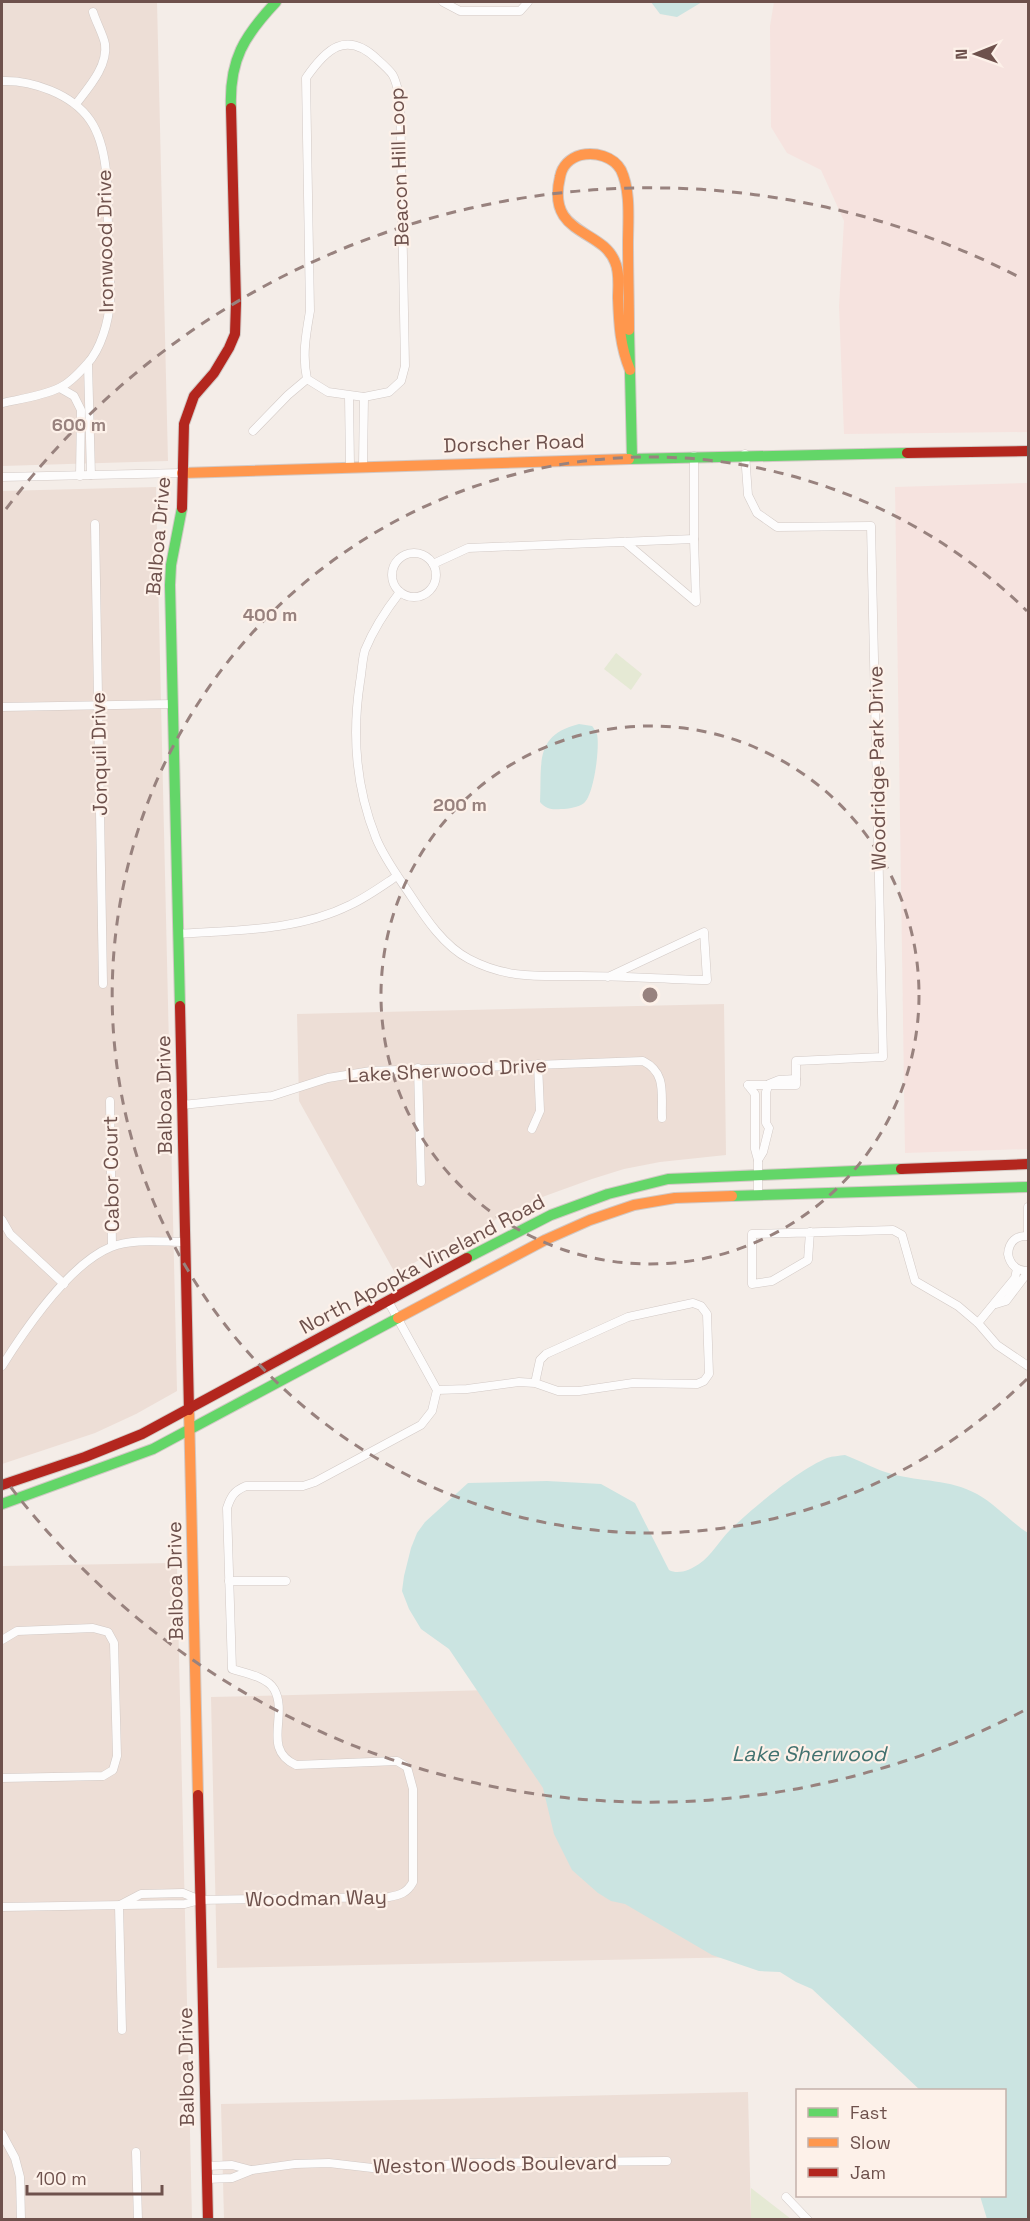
<svg xmlns="http://www.w3.org/2000/svg" width="1030" height="2221" viewBox="0 0 1030 2221" font-family="'Space Grotesk',sans-serif">
	<style>
		.residential { fill: #edded6 }
		.commercial { fill: #f6e3df }
		.green { fill: #e5e9d4 }
		.water { fill: #cbe4e1 }
		.lines { fill: none; stroke-linecap: round; stroke-linejoin: round }
		.street-casing { stroke: #d2c9c5; stroke-width: 9 }
		.fast-casing { stroke: #d2c9c5; stroke-width: 12 }
		.slow-casing { stroke: #d2c9c5; stroke-width: 12 }
		.jam-casing { stroke: #d2c9c5; stroke-width: 12 }
		.street { stroke: #fdfcfc; stroke-width: 8 }
		.fast { stroke: #63d668; stroke-width: 10 }
		.slow { stroke: #ff974d; stroke-width: 10 }
		.jam { stroke: #b3261e; stroke-width: 10 }
		.ring { fill: none; stroke: #98827e; stroke-width: 3; stroke-dasharray: 10 8 }
		.labels { text-anchor: middle; stroke-width: 4.5; stroke-linejoin: round; paint-order: stroke }
		.street-label { font-size: 20px; fill: #6e514c; stroke: #fdf1e9 }
		.water-label { font-size: 21px; font-style: italic; fill: #427270; stroke: #fdf1e9 }
		.centre { fill: #98827e; stroke: #fdf1e9; stroke-width: 3 }
		.ring-label { font-size: 18px; text-anchor: middle; font-weight: bold; fill: #98827e; stroke: #fdf1e9; stroke-width: 4.5; stroke-linejoin: round; paint-order: stroke }
	</style>
	<rect width="100%" height="100%" fill="#f4ede8"/>
	<g class="residential">
		<polygon points="2,2 157,2 168,461 2,466"/>
		<polygon points="156,487 177,1391 136,1414 95,1433 2,1464 2,491"/>
		<polygon points="724,1004 726,1155 660,1162 624,1169 592,1179 545,1196 512,1211 395,1273 299,1101 297,1014"/>
		<polygon points="173,1563 177,1569 192,2219 2,2219 2,1566"/>
		<polygon points="738,1684 745,1957 217,1968 211,1697"/>
		<polygon points="748,2092 751,2219 224,2219 221,2104"/>
	</g>
	<g class="commercial">
		<polygon points="774,2 1028,2 1028,432 844,434 839,306 844,221 821,170 787,153 771,127 770,26"/>
		<polygon points="1028,483 1028,1149 905,1153 895,487"/>
	</g>
	<g class="green">
		<polygon points="616,653 642,674 631,690 604,669"/>
		<polygon points="751,2188 791,2219 751,2219"/>
	</g>
	<g class="water">
		<polygon points="651,2 702,2 677,17 660,14"/>
		<path d="M 579,724 L 592,726 C 593,727 597,733 597,734 C 600,747 594,795 584,803 C 579,807 568,809 561,809 C 552,810 546,809 540,802 C 542,763 534,735 579,724 Z"/>
		<path d="M 845,1455 C 861,1461 876,1470 892,1474 C 921,1482 950,1479 977,1494 C 995,1504 1011,1522 1028,1533 L 1028,2219 L 987,2219 L 980,2196 L 1004,2196 L 1004,2090 L 920,2090 L 812,1989 L 796,1982 L 780,1972 L 759,1971 L 712,1955 L 625,1904 L 611,1901 L 598,1893 L 572,1870 L 554,1834 L 543,1788 L 449,1649 L 421,1629 L 409,1609 L 402,1591 L 404,1576 L 411,1548 L 417,1533 L 425,1522 L 468,1483 L 547,1481 L 601,1484 L 635,1503 L 669,1570 C 678,1575 690,1570 699,1564 C 712,1555 719,1541 730,1530 C 751,1509 800,1469 827,1458 C 833,1456 839,1456 845,1455 Z"/>
	</g>
	<g class="lines">
		<defs>
			<g id="street">
				<polyline points="443,2 460,11 520,11 528,2"/>
				<path d="M 2,81 C 32,80 72,94 90,120 C 112,152 107,208 108,245 C 109,264 111,282 110,300 C 109,321 101,349 87,364 C 80,372 68,384 59,388 C 42,396 20,399 2,403"/>
				<path d="M 76,104 C 89,87 108,66 105,44 C 103,34 96,22 93,12"/>
				<polyline points="88,364 91,475"/>
				<polyline points="60,388 74,396 81,410 80,476"/>
				<polyline points="349,396 350,466"/>
				<path d="M 253,431 L 288,395 L 307,379 C 302,355 306,334 310,311 L 306,78 C 326,49 346,30 377,59 C 395,75 394,74 400,98 L 405,366 L 401,381 L 389,392 L 364,397 L 328,392 L 307,379"/>
				<polyline points="745,454 748,495 757,513 777,527 871,526 883,1057 796,1061 796,1085 748,1085"/>
				<polyline points="363,465 364,397"/>
				<polyline points="2,477 182,473"/>
				<polyline points="95,524 103,984"/>
				<polyline points="694,539 694,456"/>
				<circle cx="414" cy="575" r="22"/>
				<polyline points="433,564 468,548 694,539 696,602 625,542"/>
				<path d="M 400,592 C 386,610 374,628 365,650 C 362,660 362,671 360,682 C 352,734 356,788 376,838 C 384,858 399,878 411,896 C 426,919 444,946 469,959 C 507,979 539,976 580,976 C 622,976 665,979 707,980 L 704,932 L 608,977"/>
				<polyline points="2,707 173,704"/>
				<path d="M 178,934 C 236,930 298,931 350,905 C 367,897 382,886 397,876"/>
				<polyline points="418,1068 421,1182"/>
				<polyline points="748,1085 755,1094 755,1149 758,1160 758,1194"/>
				<polyline points="110,1101 112,1246"/>
				<path d="M 182,1105 L 272,1096 L 328,1078 L 371,1071 L 643,1061 C 667,1073 661,1094 662,1118"/>
				<polyline points="532,1129 540,1111 538,1064"/>
				<polyline points="758,1160 763,1152 769,1128 766,1123 766,1092 769,1084 779,1080 796,1079"/>
				<polyline points="2,1220 10,1234 64,1284"/>
				<polyline points="810,1232 808,1260 772,1281 752,1284 752,1234 893,1230 902,1235 915,1281 958,1306 978,1323 997,1345 1028,1366"/>
				<path d="M 1028,1236 C 1016,1235 1009,1242 1008,1254 C 1010,1265 1017,1271 1028,1271"/>
				<polyline points="1028,1236 1028,1207"/>
				<polyline points="996,1304 1006,1301 1028,1272"/>
				<polyline points="978,1323 1015,1278 1017,1269"/>
				<path d="M 2,1366 C 26,1328 69,1264 111,1247 C 133,1238 162,1242 185,1242"/>
				<polyline points="437,1390 467,1389 519,1382 535,1383 558,1391 579,1391 633,1383 697,1384 704,1381 709,1374 707,1314 701,1306 693,1303 628,1317 546,1354 540,1360 535,1383"/>
				<polyline points="229,1581 286,1581"/>
				<polyline points="2,1778 103,1776 113,1770 117,1756 114,1643 108,1632 93,1628 17,1631 2,1640"/>
				<polyline points="120,1905 141,1894 183,1893 200,1900"/>
				<polyline points="119,1906 122,2030"/>
				<path d="M 2,1907 L 185,1904 L 200,1900 L 389,1897 C 400,1895 407,1893 413,1882 L 413,1789 L 407,1767 L 397,1761 L 296,1765 C 261,1749 289,1715 274,1689 C 267,1677 245,1673 232,1669 L 227,1508 C 231,1496 234,1491 246,1486 L 303,1486 L 315,1482 L 421,1425 L 432,1411 L 437,1390 L 388,1301"/>
				<polyline points="2,2134 15,2158 20,2177 21,2220"/>
				<polyline points="136,2152 138,2220"/>
				<polyline points="206,2166 232,2165 251,2170"/>
				<polyline points="207,2179 232,2178 252,2170 295,2164 329,2163 381,2169 410,2169 463,2163 667,2161"/>
				<polyline points="786,2197 808,2220"/>
			</g>
			<g id="fast">
				<path d="M 231,108 C 229,60 244,36 276,2"/>
				<polyline points="629,330 632,458"/>
				<polyline points="629,459 907,453"/>
				<polyline points="180,1006 170,585 171,565 182,508"/>
				<polyline points="732,1196 1028,1187"/>
				<polyline points="467,1258 551,1215 608,1194 668,1179 901,1169"/>
				<polyline points="2,1504 153,1449 398,1318"/>
			</g>
			<g id="slow">
				<path d="M 629,330 C 629,301 628,272 628,243 C 628,220 631,191 621,170 C 613,156 595,152 581,155 C 570,158 562,166 560,177 C 546,236 602,228 615,262 C 620,273 618,287 618,298 C 619,324 620,346 630,370"/>
				<polyline points="182,473 629,459"/>
				<polyline points="398,1318 545,1240 590,1220 634,1205 675,1198 732,1196"/>
				<polyline points="189,1410 198,1795"/>
			</g>
			<g id="jam">
				<polyline points="907,453 1028,451"/>
				<polyline points="182,508 184,424 194,396 214,373 229,348 235,334 236,303 231,108"/>
				<polyline points="180,1006 189,1410"/>
				<polyline points="901,1169 1028,1164"/>
				<polyline points="2,1485 85,1457 142,1434 467,1258"/>
				<polyline points="198,1795 208,2220"/>
			</g>
		</defs>
		<use href="#street" class="street-casing"/>
		<use href="#fast" class="fast-casing"/>
		<use href="#slow" class="slow-casing"/>
		<use href="#jam" class="jam-casing"/>
		<use href="#street" class="street"/>
		<use href="#fast" class="fast"/>
		<use href="#slow" class="slow"/>
		<use href="#jam" class="jam"/>
	</g>
	<g class="ring">
		<circle cx="650" cy="995" r="269"/>
		<path d="M1027 1379A538 538 0 1 1 1027 611"/>
		<path d="M1023 1711A807 807 0 0 1 6 1481M6 509A807 807 0 0 1 1023 279"/>
	</g>
	<g class="labels">
		<g class="street-label">
			<text transform="translate(399 167) rotate(-92)" y="7">Beacon Hill Loop</text>
			<text transform="translate(105 241) rotate(-91)" y="7">Ironwood Drive</text>
			<text transform="translate(514 443) rotate(-2)" y="7">Dorscher Road</text>
			<text transform="translate(158 536) rotate(-85)" y="7">Balboa Drive</text>
			<text transform="translate(99 754) rotate(-91)" y="7">Jonquil Drive</text>
			<text transform="translate(877 768) rotate(-91)" y="7">Woodridge Park Drive</text>
			<text transform="translate(447 1070) rotate(-3)" y="7">Lake Sherwood Drive</text>
			<text transform="translate(164 1095) rotate(-91)" y="7">Balboa Drive</text>
			<text transform="translate(111 1174) rotate(-91)" y="7">Cabor Court</text>
			<text transform="translate(422 1264) rotate(-28)" y="7">North Apopka Vineland Road</text>
			<text transform="translate(175 1581) rotate(-91)" y="7">Balboa Drive</text>
			<text transform="translate(316 1898) rotate(-1)" y="7">Woodman Way</text>
			<text transform="translate(186 2067) rotate(-91)" y="7">Balboa Drive</text>
			<text transform="translate(495 2164) rotate(-1)" y="7">Weston Woods Boulevard</text>
		</g>
		<g class="water-label">
			<text x="809" y="1761">Lake Sherwood</text>
		</g>
	</g>
	<circle cx="650" cy="995" r="9" class="centre"/>
	<g class="ring-label">
		<text x="79" y="431">600 m</text>
		<text x="270" y="621">400 m</text>
		<text x="460" y="811">200 m</text>
	</g>
	<rect width="1030" height="2221" fill="none" stroke="#6e514c" stroke-width="6"/>
	<rect x="796" y="2089" width="210" height="108" fill="#fdf1e9" stroke="#c4b1aa" stroke-width="1.5"/>
	<rect x="808" y="2108" width="30" height="9" fill="#63d668" stroke="#c4b1aa" stroke-width="1.5"/>
	<text x="850" y="2119" font-size="18" fill="#6e514c">Fast</text>
	<rect x="808" y="2138" width="30" height="9" fill="#ff974d" stroke="#c4b1aa" stroke-width="1.5"/>
	<text x="850" y="2149" font-size="18" fill="#6e514c">Slow</text>
	<rect x="808" y="2168" width="30" height="9" fill="#b3261e" stroke="#c4b1aa" stroke-width="1.5"/>
	<text x="850" y="2179" font-size="18" fill="#6e514c">Jam</text>
	<g transform="translate(976 54) rotate(269)" stroke="#fdf1e9" stroke-width="4.5" paint-order="stroke">
	<path d="M0-4.5L10 22L0 15L-10 22Z" fill="#6e514c"/>
	<text y="-9" font-size="16" font-weight="bold" text-anchor="middle" fill="#6e514c">N</text>
	</g>
	<path d="M27 2185v9h135v-9" fill="none" stroke="#6e514c" stroke-width="3"/>
	<text x="36" y="2185" font-size="18" fill="#6e514c" stroke="#fdf1e9" stroke-width="4.5" paint-order="stroke">100 m</text>
</svg>
